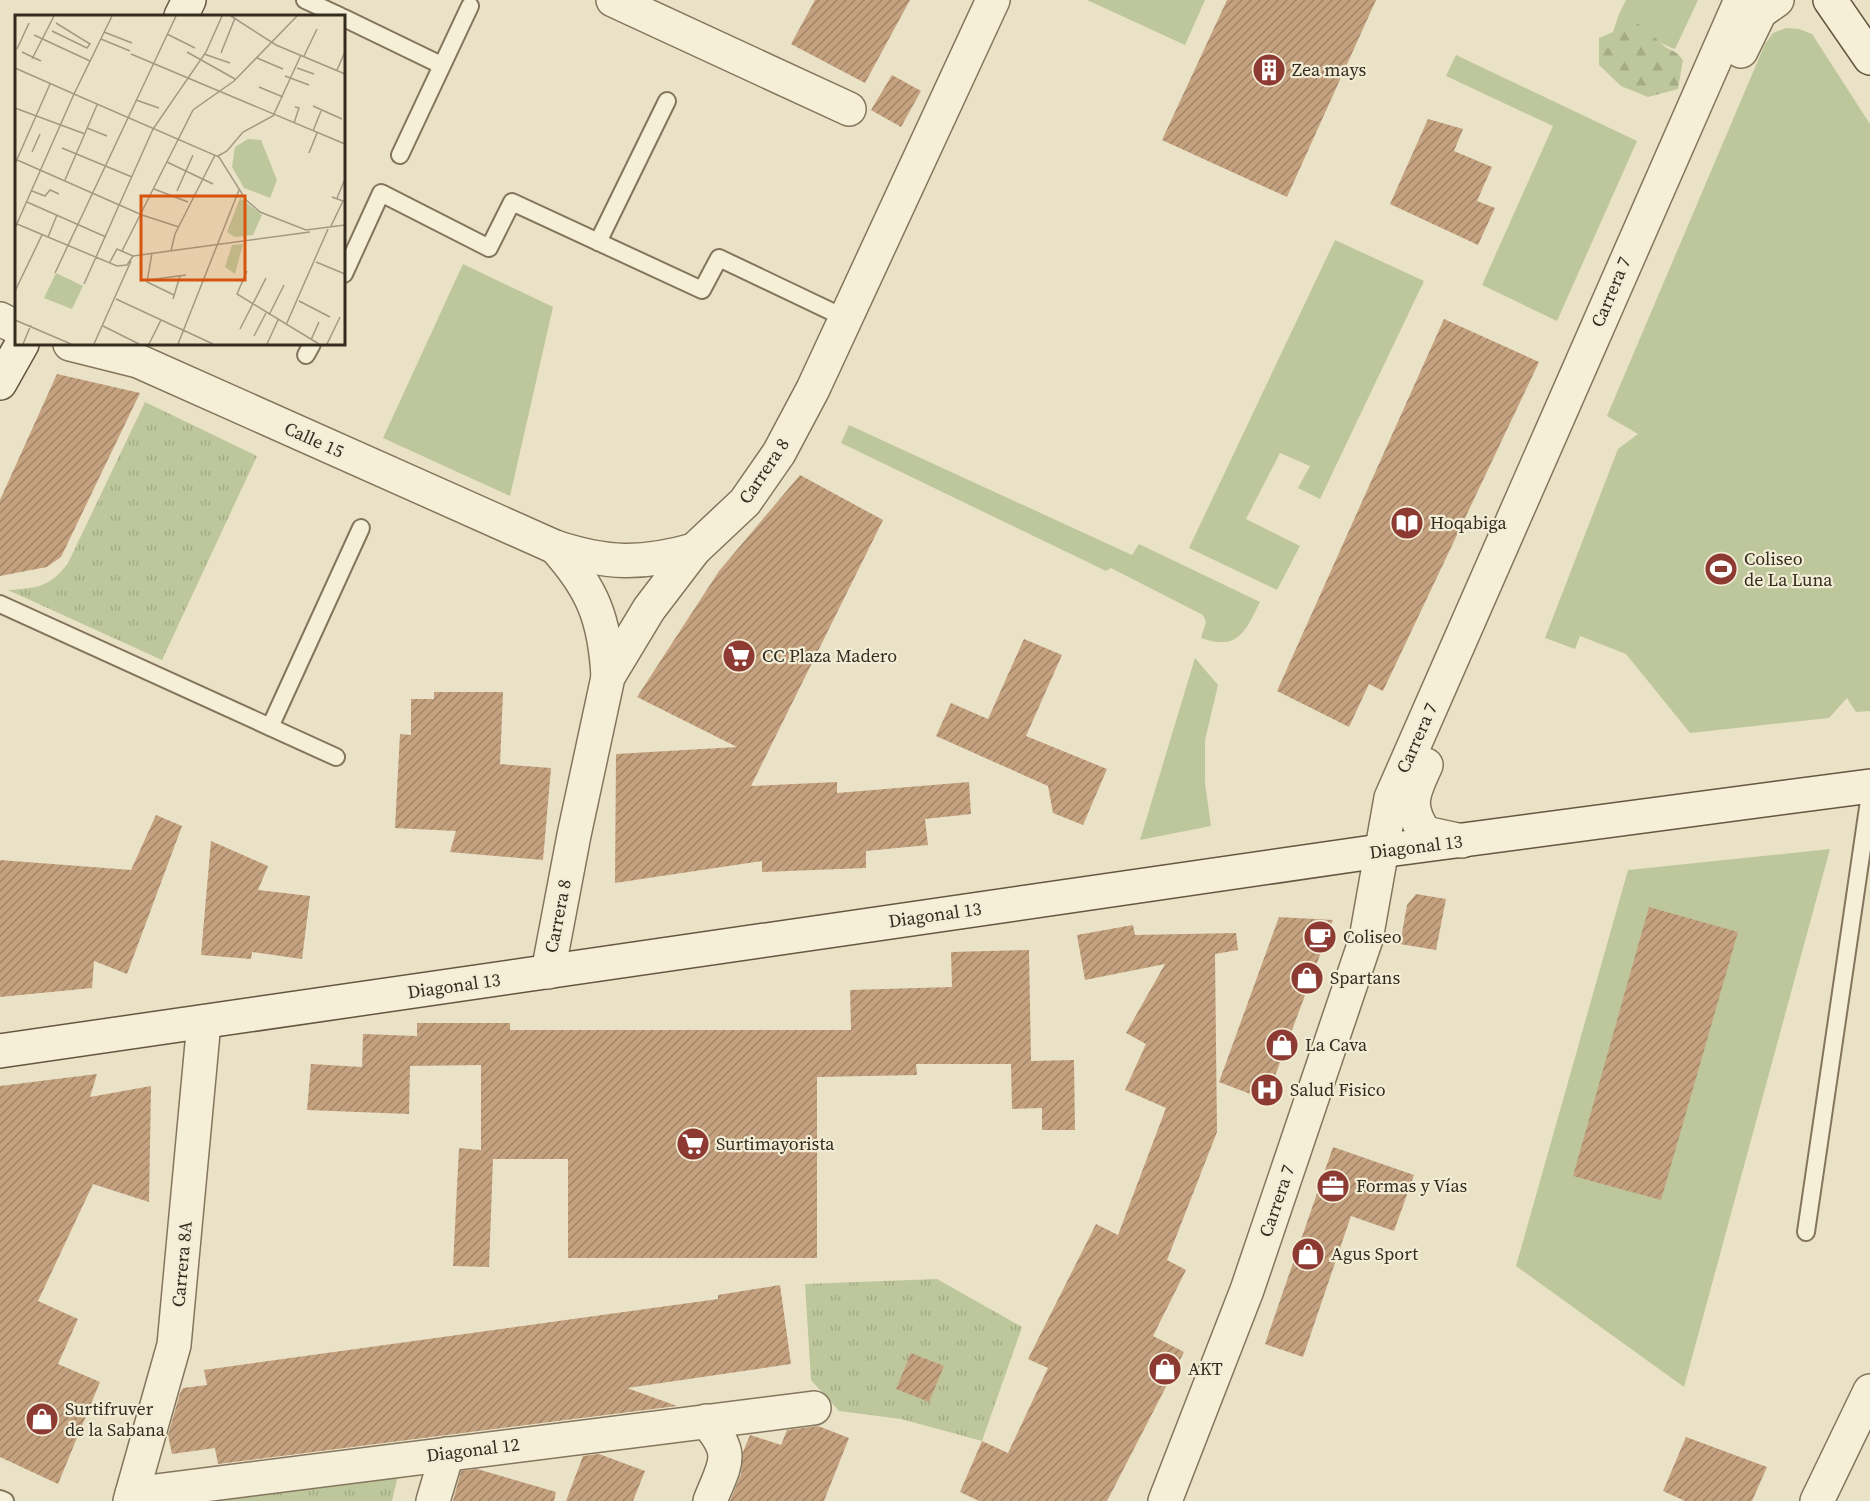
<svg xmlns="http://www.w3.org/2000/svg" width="1870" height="1501" viewBox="0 0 1870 1501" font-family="'Source Serif 4',serif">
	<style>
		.grass { fill: #bec79b }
		.forest { fill: url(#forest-firs) }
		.park { fill: url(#park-tufts) }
		.building { fill: url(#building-hatch) }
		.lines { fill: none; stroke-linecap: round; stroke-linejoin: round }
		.service-casing { stroke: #84755d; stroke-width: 20 }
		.minor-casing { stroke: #84755d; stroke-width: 36 }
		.tertiary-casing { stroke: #84755d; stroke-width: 36 }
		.secondary-casing { stroke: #655641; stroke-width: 36 }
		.service { stroke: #f5efd8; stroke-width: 16 }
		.minor { stroke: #f5efd8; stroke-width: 33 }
		.tertiary { stroke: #f5efd8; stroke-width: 33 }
		.secondary { stroke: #f5efd8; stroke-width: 33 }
		.labels { text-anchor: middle; stroke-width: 4.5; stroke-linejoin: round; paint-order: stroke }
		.poi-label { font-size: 18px; fill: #352c20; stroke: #f2ecd5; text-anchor: start }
		.street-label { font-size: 18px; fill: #352c20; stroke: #f2ecd5 }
		.inset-road { fill: none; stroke: #a29984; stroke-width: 1.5 }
		.view { fill: #d6540e; fill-opacity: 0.15; stroke: #d6540e; stroke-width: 3 }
		.inset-edge { fill: none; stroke: #352c20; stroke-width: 3 }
	</style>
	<defs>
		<pattern id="forest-firs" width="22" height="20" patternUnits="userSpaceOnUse" patternTransform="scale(1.5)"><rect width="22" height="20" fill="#bec79b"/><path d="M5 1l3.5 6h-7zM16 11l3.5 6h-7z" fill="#a4ab85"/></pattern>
		<pattern id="park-tufts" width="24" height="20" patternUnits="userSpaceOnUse" patternTransform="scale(1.5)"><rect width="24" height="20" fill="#bec79b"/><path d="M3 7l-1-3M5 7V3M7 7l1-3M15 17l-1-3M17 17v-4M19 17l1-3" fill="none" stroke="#a4ab85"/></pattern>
		<pattern id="building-hatch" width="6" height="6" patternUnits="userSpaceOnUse" patternTransform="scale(1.5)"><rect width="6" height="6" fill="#c5a27f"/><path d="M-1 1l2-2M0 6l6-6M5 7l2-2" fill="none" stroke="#a18468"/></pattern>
	</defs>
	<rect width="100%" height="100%" fill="#eae2c6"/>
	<g class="grass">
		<polygon points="1087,0 1205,0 1185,45"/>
		<path d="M 1626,0 L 1698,0 L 1675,49 C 1654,43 1641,22 1619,14 Z"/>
		<polygon points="1786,28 1799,29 1812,34 1870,124 1870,711 1856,712 1847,698 1829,718 1690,733 1626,654 1580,636 1575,649 1545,638 1618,449 1638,434 1607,416 1765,44 1773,33"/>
		<polygon points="1456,55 1637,141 1557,321 1482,285 1553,126 1446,76"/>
		<polygon points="1335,240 1424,281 1320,499 1298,488 1310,466 1280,453 1246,519 1300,546 1277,590 1189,548"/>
		<polygon points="463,264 553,307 510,496 383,438"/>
		<path d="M 849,425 L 1132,555 L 1139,544 L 1260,602 C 1245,632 1238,651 1201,638 L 1206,622 L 1203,615 L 1111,568 L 1106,571 L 841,443 Z"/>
		<polygon points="1195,658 1218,685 1205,740 1205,783 1211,826 1140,840"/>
		<polygon points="1830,849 1684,1387 1516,1266 1628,870"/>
	</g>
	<path class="forest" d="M 1619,14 C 1637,20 1648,31 1662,44 C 1670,52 1674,48 1683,60 L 1678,89 L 1648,97 L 1621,86 L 1599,65 L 1599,38 L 1613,32 Z"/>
	<g class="park">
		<path d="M 145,402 L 257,456 L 162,660 L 8,590 C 38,588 50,587 68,563 Z"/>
		<polygon points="937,1279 1022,1327 982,1441 901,1419 839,1411 811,1380 805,1284"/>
		<polygon points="399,1471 392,1501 199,1501"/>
	</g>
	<g class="building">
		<polygon points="815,0 910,0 865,83 791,44"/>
		<polygon points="1227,0 1376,0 1287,197 1162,140"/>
		<polygon points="892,75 921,91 901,127 871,110"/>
		<polygon points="1428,119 1463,129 1454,151 1492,167 1477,201 1495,208 1478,245 1390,204"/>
		<polygon points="1444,319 1539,362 1383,691 1369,684 1349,727 1277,691"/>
		<polygon points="57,374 140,393 61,557 47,567 0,576 0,500"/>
		<polygon points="800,475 883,520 751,786 837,782 837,793 969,782 971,814 925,819 928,845 866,851 866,868 762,872 762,861 615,883 616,754 737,747 637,697 719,571"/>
		<polygon points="1024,639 1062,655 1026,736 1107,769 1083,825 1053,813 1048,786 936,736 951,703 988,719"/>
		<polygon points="434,692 503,692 500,764 551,768 543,860 450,852 456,831 395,828 400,734 411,735 411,699 434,699"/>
		<polygon points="156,815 182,826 127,974 94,961 92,988 0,997 0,860 131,870"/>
		<polygon points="211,841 268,866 258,890 310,896 302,959 252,952 251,959 201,955"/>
		<polygon points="1416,894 1446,899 1436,950 1400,944 1407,905"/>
		<polygon points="1649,907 1738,932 1661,1200 1573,1176"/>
		<polygon points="1279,917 1333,920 1266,1100 1219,1082"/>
		<polygon points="1133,925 1135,935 1236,933 1238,950 1215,954 1217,1132 1167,1260 1186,1270 1153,1336 1184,1352 1107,1501 979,1501 960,1492 982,1441 1008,1453 1048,1368 1028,1359 1096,1224 1118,1235 1166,1108 1125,1090 1146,1044 1126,1033 1165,964 1085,980 1077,935"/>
		<polygon points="1029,950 1031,1061 1074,1060 1075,1130 1042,1130 1042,1108 1012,1109 1011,1064 916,1064 917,1075 817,1077 817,1258 568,1258 568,1159 493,1159 489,1267 453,1266 459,1148 481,1150 481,1065 410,1066 409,1114 307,1110 311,1064 362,1067 363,1034 417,1036 417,1023 510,1023 510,1030 851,1030 850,990 952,987 951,952"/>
		<polygon points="97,1074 90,1097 151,1086 149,1202 93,1184 38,1301 78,1319 58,1364 100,1382 58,1484 0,1457 0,1086"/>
		<polygon points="1333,1147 1414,1175 1394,1231 1351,1216 1303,1357 1265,1344"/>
		<polygon points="780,1285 791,1364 627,1388 677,1406 218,1464 215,1448 172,1454 168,1435 180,1393 183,1388 207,1385 204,1370 718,1299 718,1295"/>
		<polygon points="911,1353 944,1366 929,1402 896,1389"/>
		<polygon points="818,1426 849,1438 824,1501 730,1501 741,1474 743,1452 750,1435 781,1445 787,1430"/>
		<polygon points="1686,1437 1767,1467 1752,1501 1685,1501 1663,1491"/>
		<polygon points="599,1454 645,1471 633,1501 566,1501 583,1456"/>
		<polygon points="477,1469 556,1492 554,1501 453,1501 461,1471"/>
	</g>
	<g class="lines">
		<defs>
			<g id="service">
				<polyline points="305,0 340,16"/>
				<polyline points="344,18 441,65"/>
				<polyline points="400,155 470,6"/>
				<polyline points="598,242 667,101"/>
				<polyline points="344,274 381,193 489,248 512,202 702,290 719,258 845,318"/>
				<polyline points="306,355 312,344"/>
				<polyline points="0,604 336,757"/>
				<polyline points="270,727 361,528"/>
				<polyline points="1806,1232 1870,794"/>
				<polyline points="0,1499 5,1501"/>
			</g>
			<g id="minor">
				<polyline points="613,0 849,109"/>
				<polyline points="0,319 16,327"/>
				<path d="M 70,344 L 138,361 L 555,547 C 607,564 641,565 694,550"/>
				<path d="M 555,547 C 593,589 605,620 608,677"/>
				<polyline points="548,972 574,835 608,677 649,609 694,550 745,502 779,453 813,389 993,0"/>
				<path d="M 706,1421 C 736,1455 725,1463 710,1501"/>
				<polyline points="132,1494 814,1408"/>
				<polyline points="130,1501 174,1345 204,1022"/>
				<polyline points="433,1501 447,1454"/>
				<polyline points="1817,1501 1870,1391"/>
			</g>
			<g id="tertiary">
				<polyline points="1741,51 1760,12 1777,0"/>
				<path d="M 1426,765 C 1413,793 1406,806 1425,833 L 1462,841"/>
				<polyline points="1165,1501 1247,1290 1366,939 1391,798 1741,0"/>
			</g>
			<g id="secondary">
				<polyline points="1830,0 1870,58"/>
				<polyline points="181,16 189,0"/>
				<polyline points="0,383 22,344"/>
				<polyline points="0,1051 1380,851 1870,786"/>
			</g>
		</defs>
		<use href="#service" class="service-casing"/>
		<use href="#minor" class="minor-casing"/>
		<use href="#tertiary" class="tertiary-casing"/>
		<use href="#secondary" class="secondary-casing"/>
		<use href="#service" class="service"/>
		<use href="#minor" class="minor"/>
		<use href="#tertiary" class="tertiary"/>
		<use href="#secondary" class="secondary"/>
	</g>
	<defs>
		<symbol id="building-disc" viewBox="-11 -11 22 22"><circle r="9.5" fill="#8d3a33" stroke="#f2ecd5"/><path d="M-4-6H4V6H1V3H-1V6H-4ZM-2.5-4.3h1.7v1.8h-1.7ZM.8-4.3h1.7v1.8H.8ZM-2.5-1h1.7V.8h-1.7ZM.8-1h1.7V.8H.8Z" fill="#fff"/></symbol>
		<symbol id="library-disc" viewBox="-11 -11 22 22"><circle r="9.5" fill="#8d3a33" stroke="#f2ecd5"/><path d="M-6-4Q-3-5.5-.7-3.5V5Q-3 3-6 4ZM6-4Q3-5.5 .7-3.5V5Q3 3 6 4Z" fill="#fff"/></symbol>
		<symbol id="stadium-disc" viewBox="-11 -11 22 22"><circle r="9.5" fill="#8d3a33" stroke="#f2ecd5"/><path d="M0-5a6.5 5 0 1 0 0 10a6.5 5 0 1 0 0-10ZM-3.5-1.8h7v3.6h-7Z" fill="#fff"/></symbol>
		<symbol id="supermarket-disc" viewBox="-11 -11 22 22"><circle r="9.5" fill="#8d3a33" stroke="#f2ecd5"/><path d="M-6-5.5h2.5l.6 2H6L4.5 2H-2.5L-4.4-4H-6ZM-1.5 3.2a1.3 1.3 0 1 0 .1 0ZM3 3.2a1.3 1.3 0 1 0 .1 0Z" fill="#fff"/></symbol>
		<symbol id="cafe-disc" viewBox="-11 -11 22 22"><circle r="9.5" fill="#8d3a33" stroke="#f2ecd5"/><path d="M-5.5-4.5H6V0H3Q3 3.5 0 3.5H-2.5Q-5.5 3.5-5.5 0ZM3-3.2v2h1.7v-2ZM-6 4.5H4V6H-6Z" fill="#fff"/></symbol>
		<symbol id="shop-disc" viewBox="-11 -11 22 22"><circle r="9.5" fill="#8d3a33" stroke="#f2ecd5"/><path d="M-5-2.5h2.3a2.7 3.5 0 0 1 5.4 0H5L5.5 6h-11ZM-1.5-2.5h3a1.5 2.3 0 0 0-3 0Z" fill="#fff"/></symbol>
		<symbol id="hospital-disc" viewBox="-11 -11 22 22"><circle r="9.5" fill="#8d3a33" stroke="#f2ecd5"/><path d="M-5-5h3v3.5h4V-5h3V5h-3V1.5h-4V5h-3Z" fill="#fff"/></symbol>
		<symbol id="office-disc" viewBox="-11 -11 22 22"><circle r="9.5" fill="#8d3a33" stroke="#f2ecd5"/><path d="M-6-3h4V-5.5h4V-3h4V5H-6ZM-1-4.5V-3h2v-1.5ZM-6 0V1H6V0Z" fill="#fff"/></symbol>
	</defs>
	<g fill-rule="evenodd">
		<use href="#building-disc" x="1250" y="51" width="38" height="38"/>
		<use href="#library-disc" x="1388" y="504" width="38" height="38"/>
		<use href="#stadium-disc" x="1702" y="550" width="38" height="38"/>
		<use href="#supermarket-disc" x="720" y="637" width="38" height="38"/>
		<use href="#cafe-disc" x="1301" y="918" width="38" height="38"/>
		<use href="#shop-disc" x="1288" y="959" width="38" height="38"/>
		<use href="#shop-disc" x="1263" y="1026" width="38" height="38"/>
		<use href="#hospital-disc" x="1248" y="1071" width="38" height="38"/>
		<use href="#supermarket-disc" x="674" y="1125" width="38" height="38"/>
		<use href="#office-disc" x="1314" y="1167" width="38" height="38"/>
		<use href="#shop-disc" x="1289" y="1235" width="38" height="38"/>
		<use href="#shop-disc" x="1146" y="1350" width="38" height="38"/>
		<use href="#shop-disc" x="23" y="1400" width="38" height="38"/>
	</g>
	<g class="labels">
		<g class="poi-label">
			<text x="1292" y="76">Zea mays</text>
			<text x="1430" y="529">Hoqabiga</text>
			<text x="1744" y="565">Coliseo<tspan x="1744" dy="21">de La Luna</tspan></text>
			<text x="762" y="662">CC Plaza Madero</text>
			<text x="1343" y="943">Coliseo</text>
			<text x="1330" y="984">Spartans</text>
			<text x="1305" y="1051">La Cava</text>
			<text x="1290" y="1096">Salud Fisico</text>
			<text x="716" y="1150">Surtimayorista</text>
			<text x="1356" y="1192">Formas y Vías</text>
			<text x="1331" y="1260">Agus Sport</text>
			<text x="1188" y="1375">AKT</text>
			<text x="65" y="1415">Surtifruver<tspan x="65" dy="21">de la Sabana</tspan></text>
		</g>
		<g class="street-label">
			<text transform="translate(1611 292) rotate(-67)" y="6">Carrera 7</text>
			<text transform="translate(314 440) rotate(24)" y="6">Calle 15</text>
			<text transform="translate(764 471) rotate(-56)" y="6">Carrera 8</text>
			<text transform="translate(1417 738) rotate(-66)" y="6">Carrera 7</text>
			<text transform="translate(1416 847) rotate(-7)" y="6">Diagonal 13</text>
			<text transform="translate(935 915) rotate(-8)" y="6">Diagonal 13</text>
			<text transform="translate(558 916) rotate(-79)" y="6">Carrera 8</text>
			<text transform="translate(454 986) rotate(-8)" y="6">Diagonal 13</text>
			<text transform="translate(1277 1201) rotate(-71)" y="6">Carrera 7</text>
			<text transform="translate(182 1264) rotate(-85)" y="6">Carrera 8A</text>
			<text transform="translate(473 1450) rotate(-7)" y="6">Diagonal 12</text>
		</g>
	</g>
	<g transform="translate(15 15)">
		<rect width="330" height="330" fill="#eae2c6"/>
		<path d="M 225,183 L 247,200 L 238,220 L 220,222 L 212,217 ZM 228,229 L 220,259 L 210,252 L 217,230 Z" fill="#bec79b"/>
		<path d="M 233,124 L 246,125 L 262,165 L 255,183 L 229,173 L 217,152 L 220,132 ZM 41,258 L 68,271 L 57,294 L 29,283 Z" fill="#bec79b"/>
		<path class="inset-road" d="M 216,1 L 261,30 L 330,59M 37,16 L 72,33 L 75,29 L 41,8M 89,17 L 117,28M 152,19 L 180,33M 19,20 L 75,46M 86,24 L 115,36M 2,34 L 14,8M 7,37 L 26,46M 172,37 L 220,64M 206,38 L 220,3M 116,39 L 330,129M 189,39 L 215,48M 289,41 L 302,14M 242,43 L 268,54M 17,44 L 39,1M 0,53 L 59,79 L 97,1M 282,53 L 299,59M 322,55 L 330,37M 270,61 L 294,70M 244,72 L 268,82M 121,85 L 144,93M 298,91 L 327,104M 0,93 L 70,119M 279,108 L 284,93 L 280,92M 72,113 L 92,121M 298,116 L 306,96M 47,133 L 117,162M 17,137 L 25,119M 294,138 L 302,118M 203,141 L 212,136 L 228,117 L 258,101 L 286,40M 0,144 L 127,200 L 164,212M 152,147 L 198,169M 0,149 L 35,69M 50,165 L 82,90M 139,174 L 173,187M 17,176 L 30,181 L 35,175 L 44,179M 162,176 L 178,140M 322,183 L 330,164M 12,187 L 91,222M 2,209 L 102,251 L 112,250 L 118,241M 316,211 L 328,186 L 317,182M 0,213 L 59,79 L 204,142 L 231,185 L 245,197 L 291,215 L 330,210M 33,222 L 42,200M 107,236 L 178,95 L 219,66 L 282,1M 156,236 L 160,219 L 200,140M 137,238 L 132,267 L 159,280M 118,241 L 295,217M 95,247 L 102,234 L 118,241M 301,247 L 330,259M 232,256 L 222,279 L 304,329M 40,258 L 161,1M 133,265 L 171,260M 69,269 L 138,114 L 191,37 L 207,1M 0,276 L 27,220M 101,284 L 198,329M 158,284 L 165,261M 284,286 L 315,302M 254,300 L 269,270M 0,305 L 56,329M 271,310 L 313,214M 88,311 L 124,329M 225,314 L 251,263M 239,321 L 251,298M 296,325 L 304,307M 8,329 L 16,310M 79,329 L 116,246M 134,329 L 146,305M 163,329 L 224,175M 252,329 L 263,305M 312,329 L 325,302"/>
		<path class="view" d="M 126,181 L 230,181 L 230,265 L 126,265 Z"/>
		<rect width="330" height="330" class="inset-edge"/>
	</g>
</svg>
